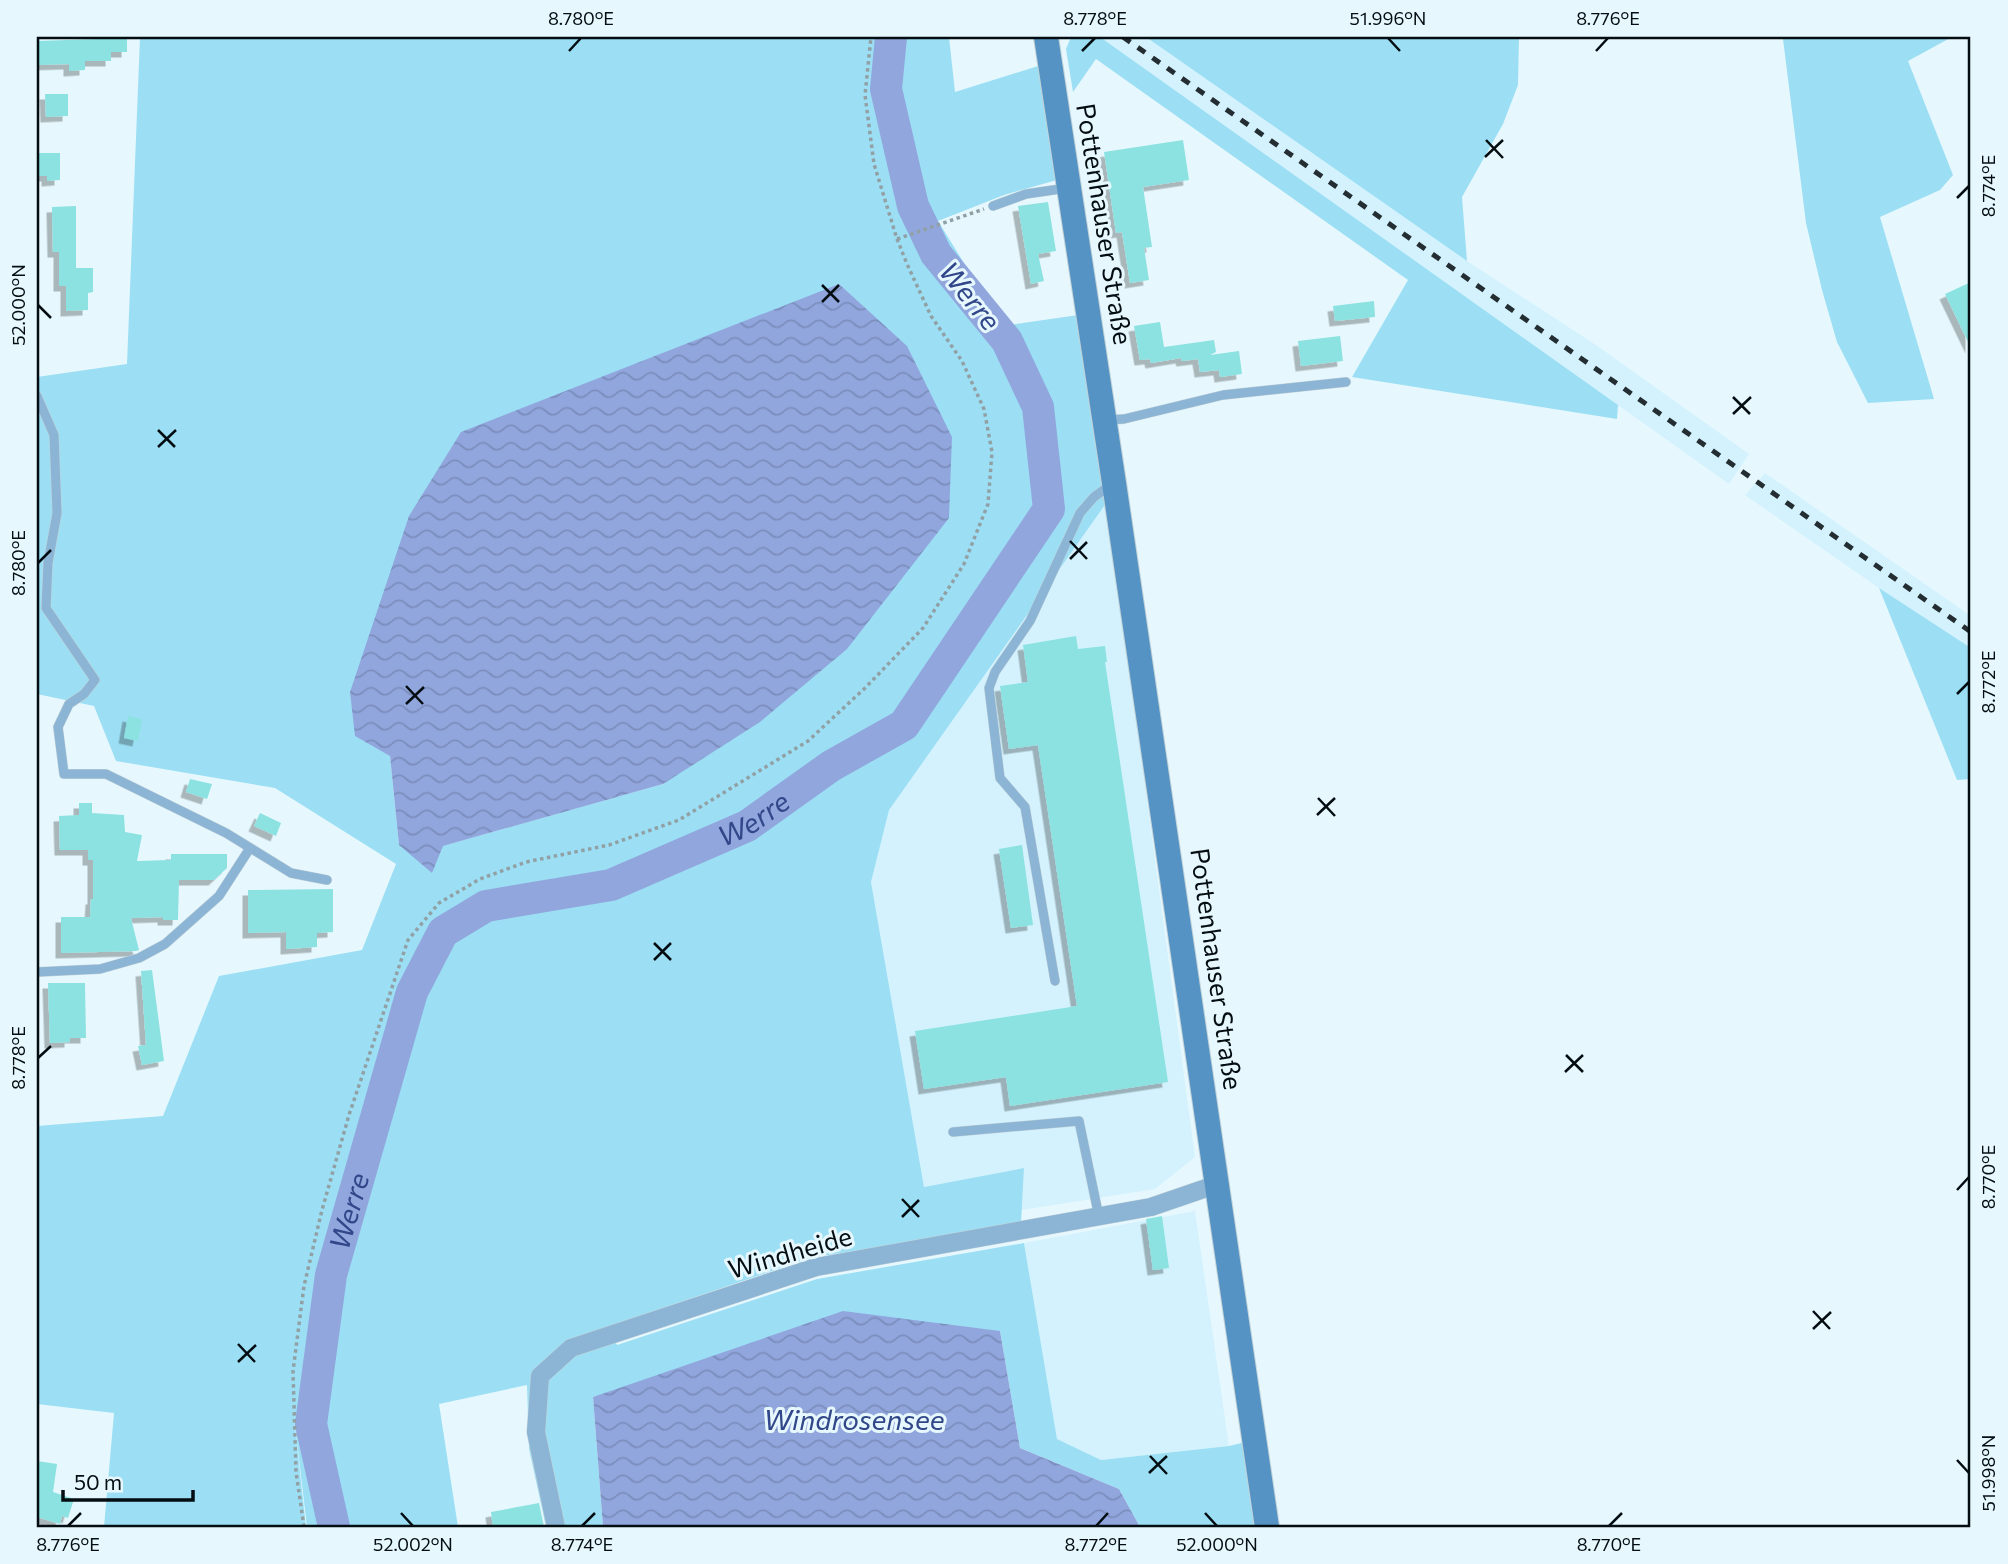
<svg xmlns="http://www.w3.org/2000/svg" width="2008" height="1564" viewBox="0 0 2008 1564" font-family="Commissioner,sans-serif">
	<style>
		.built { fill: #d3f2fd }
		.grass { fill: #9cdff4; fill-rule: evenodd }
		.water { fill: url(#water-waves) }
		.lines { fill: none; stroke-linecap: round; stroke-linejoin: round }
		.river { stroke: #91a6dd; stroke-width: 32 }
		.building { fill: #8ce2e1; filter: url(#shadow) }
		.lane-casing { stroke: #c2d2d8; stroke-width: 10 }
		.street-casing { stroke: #c2d2d8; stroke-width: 19 }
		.secondary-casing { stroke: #c2d2d8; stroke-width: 26 }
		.path { stroke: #91a0a5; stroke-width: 3.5; stroke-dasharray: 3.5 3.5; stroke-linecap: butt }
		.lane { stroke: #8bb4d5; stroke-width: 9 }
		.street { stroke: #8bb4d5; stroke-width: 18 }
		.secondary { stroke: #5493c3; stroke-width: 24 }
		.rail { stroke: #242e32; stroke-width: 5; stroke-dasharray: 9 9; stroke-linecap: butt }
		.ticks { fill: none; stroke: #040d11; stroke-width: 2.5 }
		.labels { text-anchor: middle; stroke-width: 6; stroke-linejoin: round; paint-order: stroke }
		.street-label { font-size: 26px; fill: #040d11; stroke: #e6f8fe }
		.water-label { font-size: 28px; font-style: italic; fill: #314789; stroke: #e6f8fe }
		.neatline { fill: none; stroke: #040d11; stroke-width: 2.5 }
		.ticks-label { font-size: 18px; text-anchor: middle; fill: #040d11 }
	</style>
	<defs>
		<pattern id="water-waves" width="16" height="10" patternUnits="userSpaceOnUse" patternTransform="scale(1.75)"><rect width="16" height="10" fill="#91a6dd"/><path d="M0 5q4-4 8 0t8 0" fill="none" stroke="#7b8ebd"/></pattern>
		<filter id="shadow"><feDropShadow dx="-5.5" dy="5.5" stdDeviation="0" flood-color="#0004"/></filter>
	</defs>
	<rect width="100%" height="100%" fill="#e6f8fe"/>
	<g class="built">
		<polygon points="1100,37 1146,37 1467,261 1596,345 1749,454 1729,484"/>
		<polygon points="1765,473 1971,616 1971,648 1879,588 1745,495"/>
		<polygon points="1107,502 1195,1157 1155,1189 1022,1210 1024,1168 924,1187 871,882 888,810"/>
		<polygon points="1195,1211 1229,1446 1101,1460 1057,1439 1024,1243"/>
	</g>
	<g class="grass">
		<path d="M 140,37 L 949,37 L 955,92 L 1038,66 L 1057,180 L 1004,195 L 938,221 L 1003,326 L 1078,315 L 1107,502 L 889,810 L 871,882 L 924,1187 L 1024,1168 L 1021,1224 L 810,1258 L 607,1327 L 617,1345 L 817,1279 L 1024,1243 L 1057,1439 L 1101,1460 L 1229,1446 L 1250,1441 L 1262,1527 L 1140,1527 L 1119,1489 L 1020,1448 L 1000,1331 L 593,1397 L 603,1527 L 546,1527 L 529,1449 L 527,1385 L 439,1404 L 458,1527 L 307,1527 L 292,1399 L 306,1527 L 104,1527 L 114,1413 L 37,1404 L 37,1126 L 163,1116 L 219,976 L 362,950 L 396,864 L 275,788 L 116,761 L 94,706 L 37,694 L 37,377 L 127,364 ZM 390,756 L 663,784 L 442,846 L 399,845 Z"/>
		<polygon points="1071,37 1100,37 1618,405 1617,419 1352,377 1408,280 1096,59 1073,92 1066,49"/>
		<polygon points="1146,37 1519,37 1518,85 1503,124 1462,197 1467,261"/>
		<polygon points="1780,37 1952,37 1908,61 1953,175 1940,190 1880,217 1934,399 1868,403 1837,342 1822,290 1806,223 1783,39"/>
		<polygon points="1879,588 1971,648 1971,779 1957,780"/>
	</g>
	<g class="water">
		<polygon points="839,284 907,346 952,437 949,518 847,649 760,722 663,784 443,846 432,873 399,845 390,756 355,736 350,692 409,516 461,432"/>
		<polygon points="843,1311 1000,1331 1020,1448 1119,1489 1140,1527 603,1527 593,1397"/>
	</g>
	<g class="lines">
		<path class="river" id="s1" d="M 334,1527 L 311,1424 L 331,1275 L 412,992 L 443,932 L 486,906 L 611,885 L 747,826 L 831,766 L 904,725 L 1049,509 L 1038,407 L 1007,341 L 936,254 L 913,206 L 886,89 L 891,37"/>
	</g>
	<g class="building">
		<polygon points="127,38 127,52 111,52 111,61 85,61 85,70 69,71 69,64 37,65 37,41"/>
		<polygon points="45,94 68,94 68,116 46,117"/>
		<polygon points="1183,140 1189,180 1143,187 1152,247 1144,248 1149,280 1130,283 1122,232 1116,233 1104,152"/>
		<polygon points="37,153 60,153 60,180 47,181 47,176 37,176"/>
		<polygon points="1048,202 1056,251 1038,254 1044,281 1031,284 1018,206"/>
		<polygon points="76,206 76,268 93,268 93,292 88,293 88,310 66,311 66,286 59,286 59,252 53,252 52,207"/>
		<polygon points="1971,282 1971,348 1945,294"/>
		<polygon points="1374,301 1375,317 1335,321 1333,306"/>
		<polygon points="1160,322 1164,347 1214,340 1216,352 1210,355 1239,351 1242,374 1220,377 1219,370 1200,372 1198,359 1182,361 1181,358 1151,363 1150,359 1140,360 1134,326"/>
		<polygon points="1340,336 1343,361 1301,366 1298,341"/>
		<polygon points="1076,636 1078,649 1105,646 1107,662 1105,662 1168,1082 1010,1106 1006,1077 924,1089 915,1031 1077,1006 1038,745 1009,749 1000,686 1028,682 1023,645"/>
		<polygon points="128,716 142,719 138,741 124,738"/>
		<polygon points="190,779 212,784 207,799 186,792"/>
		<polygon points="79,803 92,803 92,813 124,815 125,832 142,835 137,861 171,860 171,854 227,854 227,868 214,880 179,880 178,920 163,920 163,917 131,918 139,950 136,951 61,953 61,917 90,917 91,899 93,899 93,860 88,860 88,850 60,850 59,816 79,815"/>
		<polygon points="260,813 281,823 276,836 254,826"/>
		<polygon points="1022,845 1033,925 1011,928 999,849"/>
		<polygon points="333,889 333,932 317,933 317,947 286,949 286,932 248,933 248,890"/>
		<polygon points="152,970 164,1061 142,1065 138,1046 146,1045 141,971"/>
		<polygon points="48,983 85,983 86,1038 70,1038 70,1042 50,1043"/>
		<polygon points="1162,1216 1169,1268 1153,1270 1146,1219"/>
		<polygon points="37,1461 57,1464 53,1492 74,1499 68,1518 62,1516 60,1524 37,1517"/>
		<polygon points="539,1503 544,1527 493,1527 491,1512"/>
	</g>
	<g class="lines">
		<defs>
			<g id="lane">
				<polyline points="993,206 1026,194 1067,188"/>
				<polyline points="37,396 54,435 57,513 48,563 46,608 95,680 84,694 69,704 58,727 64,774 106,774 226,833 291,873 327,880"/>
				<polyline points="1106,420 1124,419 1223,395 1346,382"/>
				<polyline points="37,972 100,969 139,958 165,944 219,896 250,848"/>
				<polyline points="1055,981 1025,807 1000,778 989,688 995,672 1030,621 1080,513 1094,497 1112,484"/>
				<polyline points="953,1132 1079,1121 1099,1217"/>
			</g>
			<polyline id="street" points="556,1527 536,1432 540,1376 571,1348 816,1267 1151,1207 1218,1184"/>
			<polyline id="secondary" points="1046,37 1114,483 1267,1527"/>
		</defs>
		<use href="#lane" class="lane-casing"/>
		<use href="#street" class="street-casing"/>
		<use href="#secondary" class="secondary-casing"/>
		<g class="path">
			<polyline points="897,239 984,209"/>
			<polyline points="304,1527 296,1472 293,1371 304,1286 322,1210 349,1115 408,940 439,903 480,879 526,862 609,845 679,820 808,741 865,688 923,628 964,564 988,504 992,452 984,409 962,361 931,316 907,264 897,239 874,164 865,95 871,37"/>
		</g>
		<use href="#lane" class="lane"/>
		<use href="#street" class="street"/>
		<use href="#secondary" class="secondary"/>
		<polyline class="rail" points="1123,37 1971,632"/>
	</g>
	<path class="ticks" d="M 1388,38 L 1400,51M 569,51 L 581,38M 1082,51 L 1095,38M 1596,51 L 1608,38M 1486,140 L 1503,158M 1485,157 L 1503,140M 1957,198 L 1969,186M 822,285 L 839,302M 822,302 L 839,285M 38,305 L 51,318M 1733,397 L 1750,414M 1733,414 L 1751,397M 158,430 L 175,447M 158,447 L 176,430M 1070,541 L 1087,559M 1070,559 L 1087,542M 38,563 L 51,550M 406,686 L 423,704M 1957,694 L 1969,682M 406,704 L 424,687M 1318,798 L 1335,816M 1317,815 L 1335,798M 654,943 L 671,960M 654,960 L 671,943M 1566,1055 L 1583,1072M 38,1058 L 51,1046M 1565,1072 L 1583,1055M 1957,1190 L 1969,1177M 902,1199 L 919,1217M 902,1217 L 919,1200M 1813,1311 L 1830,1329M 1813,1329 L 1831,1312M 238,1344 L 255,1362M 238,1362 L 256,1345M 1150,1456 L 1167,1474M 1957,1460 L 1969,1473M 1149,1473 L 1167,1456M 401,1513 L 413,1526M 1205,1513 L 1217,1526M 68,1526 L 81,1513M 582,1526 L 595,1513M 1096,1526 L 1108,1513M 1609,1526 L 1622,1513"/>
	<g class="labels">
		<g class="street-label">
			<text transform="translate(1104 224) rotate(81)" y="9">Pottenhauser Straße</text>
			<text transform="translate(1216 969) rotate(82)" y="9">Pottenhauser Straße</text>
			<text transform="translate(790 1253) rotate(-16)" y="9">Windheide</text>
		</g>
		<g class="water-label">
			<text transform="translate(970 296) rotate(51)" y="10">Werre</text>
			<text dy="10" stroke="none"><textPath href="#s1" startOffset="952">Werre</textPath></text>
			<text dy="10" stroke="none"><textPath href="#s1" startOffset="322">Werre</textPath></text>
			<text x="854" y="1430">Windrosensee</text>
		</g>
	</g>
	<rect width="2008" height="1564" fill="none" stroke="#e6f8fe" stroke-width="77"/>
	<path d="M63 1490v10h130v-10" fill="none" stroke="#040d11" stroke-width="3.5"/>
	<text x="74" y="1490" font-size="21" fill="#040d11" stroke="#e6f8fe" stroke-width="5" paint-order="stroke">50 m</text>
	<rect x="38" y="38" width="1931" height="1488" class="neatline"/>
	<g class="ticks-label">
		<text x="581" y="25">8.780°E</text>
		<text x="1095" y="25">8.778°E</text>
		<text x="1388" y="25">51.996°N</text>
		<text x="1608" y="25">8.776°E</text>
		<text transform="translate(1989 186) rotate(-90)" y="6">8.774°E</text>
		<text transform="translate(19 305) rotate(-90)" y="6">52.000°N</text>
		<text transform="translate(19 563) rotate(-90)" y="6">8.780°E</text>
		<text transform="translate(1989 682) rotate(-90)" y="6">8.772°E</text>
		<text transform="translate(19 1058) rotate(-90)" y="6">8.778°E</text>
		<text transform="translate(1989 1177) rotate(-90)" y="6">8.770°E</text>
		<text transform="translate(1989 1473) rotate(-90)" y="6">51.998°N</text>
		<text x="68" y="1551">8.776°E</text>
		<text x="413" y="1551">52.002°N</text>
		<text x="582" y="1551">8.774°E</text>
		<text x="1096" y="1551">8.772°E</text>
		<text x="1217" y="1551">52.000°N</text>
		<text x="1609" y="1551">8.770°E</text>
	</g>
</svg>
